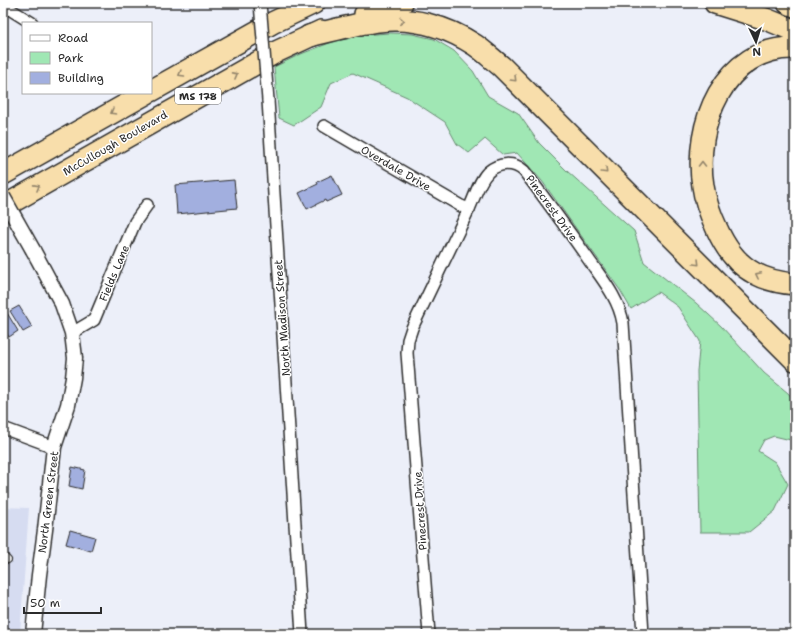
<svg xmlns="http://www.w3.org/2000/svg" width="798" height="637" viewBox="0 0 798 637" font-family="'Shantell Sans',sans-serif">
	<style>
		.built { fill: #d6dcf1 }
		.green { fill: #a0e7b4; stroke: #668970 }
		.building { fill: #a2afdf; stroke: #2b2b2b }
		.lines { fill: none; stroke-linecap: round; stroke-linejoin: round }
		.service-casing { stroke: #2b2b2b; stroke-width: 8 }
		.minor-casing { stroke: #2b2b2b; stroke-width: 14 }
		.tertiary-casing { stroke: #2b2b2b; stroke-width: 17 }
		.motorway-casing { stroke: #2b2b2b; stroke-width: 24 }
		.service { stroke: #fff; stroke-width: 5.5 }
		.minor { stroke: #fff; stroke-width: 11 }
		.tertiary { stroke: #fff; stroke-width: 14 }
		.motorway { stroke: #f8deab; stroke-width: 21 }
		.minor-bridge-casing { stroke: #2b2b2b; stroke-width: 14; stroke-linecap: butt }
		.tertiary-bridge-casing { stroke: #2b2b2b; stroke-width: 17; stroke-linecap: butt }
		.minor-bridge { stroke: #fff; stroke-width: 11 }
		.tertiary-bridge { stroke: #fff; stroke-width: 14 }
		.oneway { stroke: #92846b }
		.labels { text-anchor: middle; stroke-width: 3; stroke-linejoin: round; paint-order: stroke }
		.shield { fill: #fff; stroke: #6b6b6b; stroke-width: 1 }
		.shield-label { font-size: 10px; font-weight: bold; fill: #2b2b2b }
		.street-label { font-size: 11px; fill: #2b2b2b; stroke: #fff }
	</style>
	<rect width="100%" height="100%" fill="#eceff9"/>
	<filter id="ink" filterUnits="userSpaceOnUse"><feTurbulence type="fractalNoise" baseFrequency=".025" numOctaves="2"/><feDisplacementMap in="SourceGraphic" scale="8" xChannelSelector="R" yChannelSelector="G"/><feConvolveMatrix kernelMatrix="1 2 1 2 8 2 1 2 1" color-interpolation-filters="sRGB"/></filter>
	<g filter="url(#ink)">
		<polygon class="built" points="3,507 29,508 20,634 3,634"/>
		<polygon class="green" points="390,33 412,34 434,39 454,51 473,71 488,96 518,113 539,143 567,171 634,231 644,262 696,303 721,326 764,373 788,393 795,401 795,441 774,436 764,440 758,451 775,462 788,484 775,511 749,532 700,532 697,371 700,341 678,307 658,292 631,309 620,290 542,181 517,153 503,155 485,139 469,153 457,144 445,122 407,97 353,73 331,83 321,107 294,125 279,118 274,67 301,54 332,42 360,35"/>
		<g class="building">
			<polygon points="332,175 342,195 326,202 325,200 307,209 299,193 318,184 317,182"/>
			<polygon points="234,180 237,208 177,214 175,185"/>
			<polygon points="19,306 32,327 23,332 10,311"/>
			<polygon points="4,308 18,331 9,337 3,328"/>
			<polygon points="72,467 85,470 82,489 69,486"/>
			<polygon points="70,530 95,537 91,551 66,544"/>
			<polygon points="277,630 277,634 254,634 253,632"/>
		</g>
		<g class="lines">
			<defs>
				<polyline id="service" points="3,555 8,560"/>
				<g id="minor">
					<polyline points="3,5 32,23"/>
					<polyline points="268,100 302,634"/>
					<polyline points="324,126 461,206 469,209"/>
					<polyline points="72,333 94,320 135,222 147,205"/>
					<polyline points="3,428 54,447"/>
					<path d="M 429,634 L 407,353 L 408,340 L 412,328 C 430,290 449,251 467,213 C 474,200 478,182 488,172 C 499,162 514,162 524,171 C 546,200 568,230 589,260 C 603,280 619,299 623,323 L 643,634"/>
				</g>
				<polyline id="tertiary" points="33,250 62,304 72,333 75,358 73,378 68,405 54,447 45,530 39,575 33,634"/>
				<g id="motorway">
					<polyline points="715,3 766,19 795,31"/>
					<polyline points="788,3 795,6"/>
					<polyline points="365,14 402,3"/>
					<path d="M 309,36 C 331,31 354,24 378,21 C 412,17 446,26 475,45 C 484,51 492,59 501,66 L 795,360"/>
					<path d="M 795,48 C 724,46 693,126 703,186 C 705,201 711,216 717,229 C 725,247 737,264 754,273 C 767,280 781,283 795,284"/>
					<polyline points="151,91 272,23 314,3"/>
					<polyline points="3,174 147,93"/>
					<polyline points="3,207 276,52 321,31"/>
				</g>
			</defs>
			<use href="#service" class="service-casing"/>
			<use href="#minor" class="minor-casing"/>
			<use href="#tertiary" class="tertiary-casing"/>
			<use href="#motorway" class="motorway-casing"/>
			<use href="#service" class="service"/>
			<use href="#minor" class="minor"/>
			<use href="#tertiary" class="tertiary"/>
			<use href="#motorway" class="motorway"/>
			<defs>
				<polyline id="minor-bridge" points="260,3 268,100"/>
				<polyline id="tertiary-bridge" points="3,197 33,250"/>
			</defs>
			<use href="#minor-bridge" class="minor-bridge-casing"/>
			<use href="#tertiary-bridge" class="tertiary-bridge-casing"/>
			<use href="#minor-bridge" class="minor-bridge"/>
			<use href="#tertiary-bridge" class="tertiary-bridge"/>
		</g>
		<defs><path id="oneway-chevron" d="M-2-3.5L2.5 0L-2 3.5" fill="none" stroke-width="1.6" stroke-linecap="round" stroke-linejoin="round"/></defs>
		<g class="oneway">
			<use href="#oneway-chevron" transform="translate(402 21) rotate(3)"/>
			<use href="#oneway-chevron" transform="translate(181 74) rotate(150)"/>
			<use href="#oneway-chevron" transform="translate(235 75) rotate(-29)"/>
			<use href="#oneway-chevron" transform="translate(514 79) rotate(45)"/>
			<use href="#oneway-chevron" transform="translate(113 112) rotate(150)"/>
			<use href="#oneway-chevron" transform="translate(702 164) rotate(-90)"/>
			<use href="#oneway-chevron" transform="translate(605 171) rotate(45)"/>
			<use href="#oneway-chevron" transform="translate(37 187) rotate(-29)"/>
			<use href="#oneway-chevron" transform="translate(697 263) rotate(45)"/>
			<use href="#oneway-chevron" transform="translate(758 275) rotate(-153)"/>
		</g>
	</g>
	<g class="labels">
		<rect class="shield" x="175" y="88" width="46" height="16" rx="3"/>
		<g class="shield-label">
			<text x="198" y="100">MS 178</text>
		</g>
		<g class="street-label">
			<text transform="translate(115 143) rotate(-30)" y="4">McCullough Boulevard</text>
			<text transform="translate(396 168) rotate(30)" y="4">Overdale Drive</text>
			<text transform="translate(552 208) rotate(54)" y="4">Pinecrest Drive</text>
			<text transform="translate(114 273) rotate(-67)" y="4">Fields Lane</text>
			<text transform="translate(282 318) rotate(-94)" y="4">North Madison Street</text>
			<text transform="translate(48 502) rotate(-83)" y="4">North Green Street</text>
			<text transform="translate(420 511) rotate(-94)" y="4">Pinecrest Drive</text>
		</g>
	</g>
	<rect width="798" height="637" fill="none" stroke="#fff" stroke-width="16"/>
	<rect x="8" y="8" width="782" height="621" fill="none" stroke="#2b2b2b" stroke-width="1.5" filter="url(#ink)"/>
	<rect x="22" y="22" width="130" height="72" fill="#ffffff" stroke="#aaaaaa"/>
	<rect x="30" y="35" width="20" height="6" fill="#ffffff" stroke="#aaaaaa"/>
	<text x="58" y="42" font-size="12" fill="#2b2b2b">Road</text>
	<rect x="30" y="52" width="20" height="12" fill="#a0e7b4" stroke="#aaaaaa"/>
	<text x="58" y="62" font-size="12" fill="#2b2b2b">Park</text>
	<rect x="30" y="72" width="20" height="12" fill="#a2afdf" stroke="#aaaaaa"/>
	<text x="58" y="82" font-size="12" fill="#2b2b2b">Building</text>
	<g transform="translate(756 42) rotate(176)" stroke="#ffffff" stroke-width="3" paint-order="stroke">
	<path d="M0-3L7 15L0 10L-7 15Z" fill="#2b2b2b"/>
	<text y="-6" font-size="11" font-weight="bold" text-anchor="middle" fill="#2b2b2b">N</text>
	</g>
	<path d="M24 607v6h77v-6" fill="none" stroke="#2b2b2b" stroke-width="2"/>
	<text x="30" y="607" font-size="12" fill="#2b2b2b" stroke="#ffffff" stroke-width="3" paint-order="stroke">50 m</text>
</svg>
